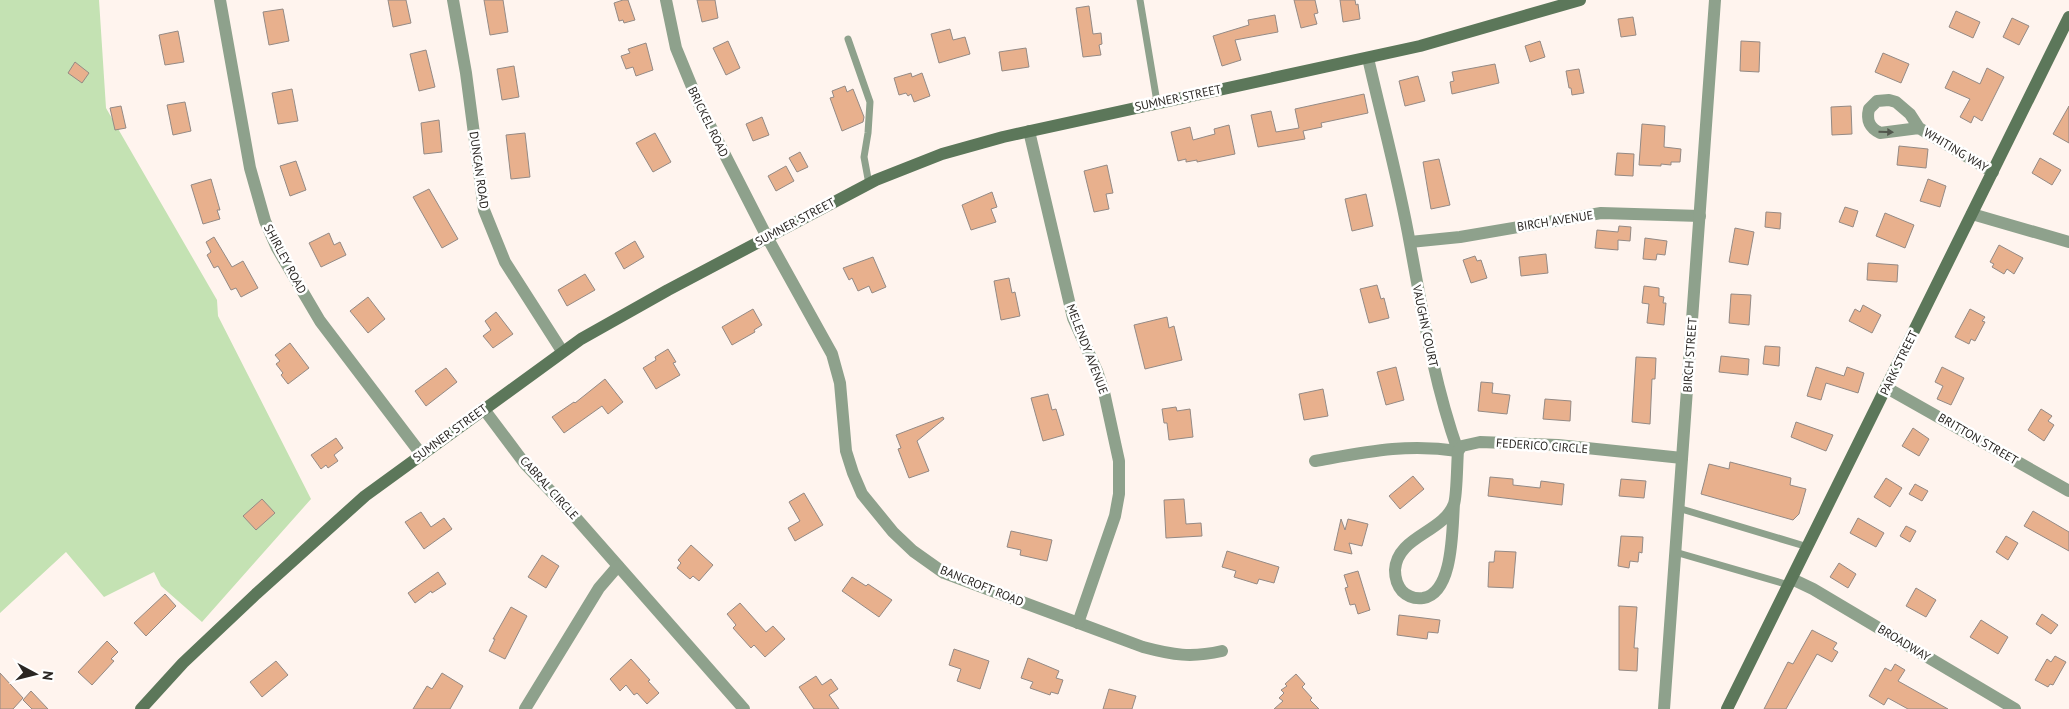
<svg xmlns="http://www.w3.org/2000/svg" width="2069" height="709" viewBox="0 0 2069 709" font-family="'PT Sans',sans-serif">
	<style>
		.green { fill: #c4e2b3 }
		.building { fill: #e8b08d; stroke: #948a85 }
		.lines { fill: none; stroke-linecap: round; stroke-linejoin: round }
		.service { stroke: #8ea18c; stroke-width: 7 }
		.minor { stroke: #8ea18c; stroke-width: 12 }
		.secondary { stroke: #5c775a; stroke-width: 12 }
		.oneway { fill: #52574d }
		.labels { text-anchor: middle; stroke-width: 5; stroke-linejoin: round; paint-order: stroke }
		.street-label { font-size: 12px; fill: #2a2623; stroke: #fff }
	</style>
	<rect width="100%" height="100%" fill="#fff4ee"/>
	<polygon class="green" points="0,0 99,0 106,108 217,300 218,316 311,499 202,622 161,586 154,572 104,597 66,552 0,613"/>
	<g class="building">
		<polygon points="388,0 406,0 411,23 393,27"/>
		<polygon points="484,0 503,0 508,32 490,35"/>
		<polygon points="623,0 628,0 635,20 624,23 623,20 619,21 614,3"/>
		<polygon points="697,0 715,0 718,18 702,22"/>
		<polygon points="1294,0 1315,0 1318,13 1314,14 1317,24 1301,28"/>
		<polygon points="1340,0 1355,0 1356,5 1358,4 1360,19 1343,22"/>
		<polygon points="1089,6 1093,34 1101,33 1102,44 1099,45 1101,55 1083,57 1076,8"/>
		<polygon points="283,9 289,41 269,45 263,12"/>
		<polygon points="1956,11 1980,22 1973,38 1949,27"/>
		<polygon points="1275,15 1278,32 1235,40 1241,60 1222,66 1213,36 1249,25 1248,20"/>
		<polygon points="1633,17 1636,35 1621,37 1618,19"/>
		<polygon points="2012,18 2029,26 2019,45 2003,37"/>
		<polygon points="950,29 953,40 965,37 970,54 939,63 931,34"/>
		<polygon points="178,31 184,62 165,65 159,35"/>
		<polygon points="728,41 740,68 726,75 713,48"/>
		<polygon points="1540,41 1545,57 1530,62 1525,46"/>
		<polygon points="1741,41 1760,42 1759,72 1740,71"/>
		<polygon points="646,43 653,70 636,76 633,67 626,69 621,56 630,53 628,49"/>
		<polygon points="1026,48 1029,67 1002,71 999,52"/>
		<polygon points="426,50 435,87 419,91 410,54"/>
		<polygon points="1883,53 1909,64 1901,83 1875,72"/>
		<polygon points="75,62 89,73 82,83 68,73"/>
		<polygon points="1495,64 1499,83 1452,94 1450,82 1454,81 1452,72"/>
		<polygon points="514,66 519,97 502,100 497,69"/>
		<polygon points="1987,68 2004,77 1982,121 1974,116 1971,123 1960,117 1970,99 1945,88 1953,71 1980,84"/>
		<polygon points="1579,69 1584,93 1572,95 1571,88 1569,88 1566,71"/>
		<polygon points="911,73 912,77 922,73 930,96 914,102 911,94 908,96 906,93 899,95 894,78"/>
		<polygon points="1418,76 1425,101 1405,106 1399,81"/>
		<polygon points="845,86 847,92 853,89 864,117 863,122 842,131 830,98 834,97 832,91"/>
		<polygon points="292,89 298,121 278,124 272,93"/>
		<polygon points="1364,94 1368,113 1321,123 1322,127 1303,131 1305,139 1258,147 1251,115 1271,111 1276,132 1299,128 1295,109"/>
		<polygon points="185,102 191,131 173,135 167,105"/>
		<polygon points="121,106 126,128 115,130 110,108"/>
		<polygon points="1851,106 1852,134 1832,135 1831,107"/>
		<polygon points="2069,106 2069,143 2053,134"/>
		<polygon points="762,117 769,135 753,141 746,124"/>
		<polygon points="439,120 442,152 424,154 421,123"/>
		<polygon points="1642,124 1665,126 1664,147 1681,149 1680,162 1671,162 1671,165 1661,164 1661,166 1639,165"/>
		<polygon points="1229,125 1235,154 1197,162 1197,160 1186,162 1186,159 1178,161 1171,132 1190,127 1193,140 1215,134 1214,129"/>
		<polygon points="525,133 530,177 511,179 506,135"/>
		<polygon points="655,133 671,162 653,172 636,143"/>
		<polygon points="1899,146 1928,149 1926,168 1897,165"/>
		<polygon points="800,152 808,167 797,172 789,158"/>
		<polygon points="1617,153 1634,154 1633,176 1615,175"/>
		<polygon points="2040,158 2061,170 2052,185 2032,173"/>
		<polygon points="1439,159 1450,205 1431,209 1423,162"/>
		<polygon points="296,161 306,190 290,196 280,166"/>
		<polygon points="1107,165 1113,193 1106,194 1109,209 1094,212 1084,171"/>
		<polygon points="786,166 794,181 776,191 768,176"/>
		<polygon points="211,179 220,210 217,210 220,219 203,224 191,185"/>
		<polygon points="1928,179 1946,186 1940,207 1920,201"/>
		<polygon points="429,189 458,239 442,248 413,197"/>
		<polygon points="992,192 997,207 991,209 996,222 971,230 962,205"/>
		<polygon points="1366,194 1373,226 1352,231 1345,199"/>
		<polygon points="1845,207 1858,211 1853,227 1839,222"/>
		<polygon points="1766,212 1781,213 1780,229 1765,227"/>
		<polygon points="1885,213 1914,225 1905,248 1876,236"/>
		<polygon points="1619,226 1631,227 1630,241 1618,240 1618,250 1595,248 1597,230 1618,232"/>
		<polygon points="1735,228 1754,232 1748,265 1729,262"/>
		<polygon points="329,233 334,245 340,242 346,255 321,267 309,243"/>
		<polygon points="214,237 232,267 243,261 258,288 241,297 236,288 231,290 218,266 214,268 207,255 211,252 206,242"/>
		<polygon points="1645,238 1667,241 1665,255 1657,254 1656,260 1643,259"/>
		<polygon points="635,241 644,257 624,269 615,253"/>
		<polygon points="1999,245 2023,258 2014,274 2007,269 2004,274 1992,267 1994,264 1990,262"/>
		<polygon points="1546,254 1548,273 1521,276 1519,257"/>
		<polygon points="1475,256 1477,261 1481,260 1487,278 1471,283 1463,260"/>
		<polygon points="873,257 886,287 872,293 869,286 858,291 852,278 849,280 843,268"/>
		<polygon points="1868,263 1898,265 1897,282 1867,280"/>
		<polygon points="585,274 595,290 567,306 558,290"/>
		<polygon points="1009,278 1012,293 1015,292 1020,316 1001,320 994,281"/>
		<polygon points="1377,285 1381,299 1384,298 1389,318 1369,323 1360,289"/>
		<polygon points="1644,286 1659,288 1659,296 1664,297 1663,303 1666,303 1664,325 1647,323 1649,304 1642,303"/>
		<polygon points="1731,294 1751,295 1749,325 1729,323"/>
		<polygon points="368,297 385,319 368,333 350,311"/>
		<polygon points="1863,305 1881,315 1872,333 1849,321 1855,309 1860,312"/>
		<polygon points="753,309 762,325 754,330 755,332 732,345 722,327"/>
		<polygon points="1970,309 1985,317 1982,321 1985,322 1975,341 1971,339 1969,344 1955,337"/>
		<polygon points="496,312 513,334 493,348 483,336 491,330 485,321"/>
		<polygon points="1167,317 1169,328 1174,326 1182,360 1145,369 1134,325"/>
		<polygon points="290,343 309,368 288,384 281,375 283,373 276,364 280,361 275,355"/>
		<polygon points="1765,346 1780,347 1779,366 1763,364"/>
		<polygon points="668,349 676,362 673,363 680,375 656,389 643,368 656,360 655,357"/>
		<polygon points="1721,356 1749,359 1748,375 1719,372"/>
		<polygon points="1636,357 1656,358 1655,379 1652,379 1650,424 1632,422"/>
		<polygon points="1396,367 1404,400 1386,405 1377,372"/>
		<polygon points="1816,367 1844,376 1847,367 1864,373 1858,393 1826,383 1821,400 1807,396"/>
		<polygon points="1942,367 1964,378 1951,405 1937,399 1943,386 1935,382"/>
		<polygon points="446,368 457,382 426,406 415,391"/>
		<polygon points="605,379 623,402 608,414 602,406 564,433 552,417 574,402 575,403"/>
		<polygon points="1481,382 1493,383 1492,393 1510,395 1507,414 1478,411"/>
		<polygon points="1323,389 1328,416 1304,420 1299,394"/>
		<polygon points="1048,394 1052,410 1056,409 1064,435 1043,441 1031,398"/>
		<polygon points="1545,399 1571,401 1570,421 1543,419"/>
		<polygon points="1176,407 1177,411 1190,409 1193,437 1169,440 1167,423 1164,423 1162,409"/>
		<polygon points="2041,409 2052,416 2048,421 2054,425 2044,441 2028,430"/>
		<polygon points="943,417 944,419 917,441 929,471 909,478 898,449 901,448 896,435"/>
		<polygon points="1796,422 1833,435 1826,451 1791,437"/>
		<polygon points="1913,428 1929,439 1919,456 1902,446"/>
		<polygon points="336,438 343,448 334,455 338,461 328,468 326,465 321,469 311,455"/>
		<polygon points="1730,462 1791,478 1790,485 1806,489 1799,514 1793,520 1701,494 1709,464 1729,469"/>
		<polygon points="1413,476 1424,489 1400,509 1389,496"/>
		<polygon points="1490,477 1513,479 1513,485 1540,488 1541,481 1564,484 1562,505 1488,496"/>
		<polygon points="1886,478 1902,488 1890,507 1874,497"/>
		<polygon points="1621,479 1646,481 1644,498 1619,496"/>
		<polygon points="1915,484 1928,491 1922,501 1909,494"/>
		<polygon points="804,493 823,525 795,541 788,528 800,521 789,502"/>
		<polygon points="262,499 275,513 256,530 243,516"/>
		<polygon points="1184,499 1186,524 1201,523 1202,536 1166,538 1164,500"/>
		<polygon points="2033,511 2069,532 2069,551 2024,526"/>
		<polygon points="421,512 431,527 444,518 452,529 424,549 405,522"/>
		<polygon points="1858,518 1884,533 1876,547 1850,533"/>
		<polygon points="1341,519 1345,530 1348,519 1368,524 1362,546 1349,543 1352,554 1334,550"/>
		<polygon points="1906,526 1916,531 1910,542 1900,536"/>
		<polygon points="1011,531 1052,540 1047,561 1020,555 1021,550 1007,547"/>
		<polygon points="1621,536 1643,537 1642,553 1639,552 1638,562 1630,561 1629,568 1618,566"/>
		<polygon points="2006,536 2018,543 2008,560 1996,552"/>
		<polygon points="691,545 713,565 699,581 693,576 690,579 677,568 681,563 678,560"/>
		<polygon points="1227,551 1279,567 1274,583 1259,579 1257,584 1234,577 1236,571 1222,567"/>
		<polygon points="1495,551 1516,552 1513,588 1488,587 1489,562 1494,562"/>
		<polygon points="542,555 559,566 546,588 528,577"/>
		<polygon points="1839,563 1856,574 1848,588 1830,577"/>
		<polygon points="1358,571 1370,610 1358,614 1355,604 1350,605 1345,588 1348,587 1344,575"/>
		<polygon points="438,572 446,584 432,593 431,591 415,603 408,593"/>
		<polygon points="852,577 866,586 868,584 892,600 879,617 842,591"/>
		<polygon points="1916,588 1936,600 1926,617 1906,606"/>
		<polygon points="165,594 176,606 146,636 134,623"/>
		<polygon points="740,603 766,632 773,626 785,639 765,657 754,645 751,648 733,628 736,625 727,614"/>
		<polygon points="1619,606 1637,607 1634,648 1638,648 1637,671 1619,670"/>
		<polygon points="511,607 527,616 505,659 489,651 495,639 493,639"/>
		<polygon points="2042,614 2058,625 2051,634 2036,624"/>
		<polygon points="1399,615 1440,620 1438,633 1428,632 1427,639 1397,635"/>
		<polygon points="1981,620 2008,637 1998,654 1970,637"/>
		<polygon points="1812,630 1837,643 1833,649 1838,652 1832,662 1817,654 1786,709 1764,709 1788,662 1793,664"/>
		<polygon points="107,641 118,652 111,659 114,661 92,685 78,672"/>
		<polygon points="954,649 989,661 980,689 957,681 961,669 949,665"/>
		<polygon points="2055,656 2066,662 2053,685 2050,684 2048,687 2035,680 2047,659 2051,662"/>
		<polygon points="1028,658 1059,671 1056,678 1063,680 1058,694 1051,692 1050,695 1030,688 1033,682 1021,678"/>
		<polygon points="631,659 650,680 648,681 659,693 647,704 637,693 634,695 626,685 620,691 610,679"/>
		<polygon points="276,661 288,675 262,697 250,682"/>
		<polygon points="1895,664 1905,670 1898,681 1948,709 1908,709 1888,698 1884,705 1869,696 1885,668 1891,671"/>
		<polygon points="0,673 23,698 13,709 0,709"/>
		<polygon points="442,673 463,686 450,709 413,709 427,686 432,689"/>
		<polygon points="1296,674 1305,684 1302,687 1312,698 1310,700 1319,709 1274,709 1283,701 1279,698 1284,693 1281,690 1287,686 1285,684"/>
		<polygon points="816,676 822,685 831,679 838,689 829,695 839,709 814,709 799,687"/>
		<polygon points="1109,689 1136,696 1132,709 1103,709"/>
		<polygon points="31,691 48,709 32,709 23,700"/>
	</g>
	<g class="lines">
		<g class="service">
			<polyline points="1140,0 1157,102"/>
			<polyline points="848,39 870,102 868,133 864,157 869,184"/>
			<polyline points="1678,508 1808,547"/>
			<polyline points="1675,552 1789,585"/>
		</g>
		<g class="minor">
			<polyline points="220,0 250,168 265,221 277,248 320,321 421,454"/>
			<polyline points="453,0 466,73 484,210 505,262 562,351"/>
			<path d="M 666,0 L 676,48 L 699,104 L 767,237 L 832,354 L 840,383 L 846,451 L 853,473 L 862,494 L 893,532 L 913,551 L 944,573 L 1143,647 C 1173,655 1191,658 1222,651"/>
			<path d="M 1919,128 L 1880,133 C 1870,128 1866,121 1869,109 L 1877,101 L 1889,100 L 1896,102 L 1910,114 L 1919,128 L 1993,172"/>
			<polyline points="1029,131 1073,318 1097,371 1104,392 1119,461 1119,494 1115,516 1078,623"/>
			<polyline points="1972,214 2069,242"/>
			<polyline points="1410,242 1460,237 1601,213 1700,216"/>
			<polyline points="1887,388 2069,491"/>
			<polyline points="483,408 525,464 576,518 744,709"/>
			<path d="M 1315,461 C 1366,452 1406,443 1458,451 C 1434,383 1423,314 1410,244 C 1399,181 1382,120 1368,58"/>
			<path d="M 1454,504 C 1452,528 1454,593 1423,598 C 1415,599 1408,597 1402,591 C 1397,585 1395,578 1395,570 C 1397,536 1443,533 1454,504 C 1457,495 1457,462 1458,451 L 1462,446 L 1480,442 L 1558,445 L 1682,458"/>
			<polyline points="1792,579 1813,589 2015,709"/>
			<polyline points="525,709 599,588 618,566"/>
			<polyline points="1664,709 1715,0"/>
		</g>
		<g class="secondary">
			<polyline points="141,709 183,663 256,594 365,496 581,339 668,290 876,180 942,154 1003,137 1420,46 1580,0"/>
			<polyline points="1727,709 2069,17"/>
		</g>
	</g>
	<defs><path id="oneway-solid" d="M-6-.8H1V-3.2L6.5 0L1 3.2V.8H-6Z" transform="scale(1.25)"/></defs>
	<use class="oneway" href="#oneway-solid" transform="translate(1886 132) rotate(2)"/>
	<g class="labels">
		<g class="street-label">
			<text transform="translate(1178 98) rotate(-12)" y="4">SUMNER STREET</text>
			<text transform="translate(708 122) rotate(64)" y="4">BRICKEL ROAD</text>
			<text transform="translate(1956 150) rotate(31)" y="4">WHITING WAY</text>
			<text transform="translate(479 170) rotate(82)" y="4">DUNCAN ROAD</text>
			<text transform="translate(1555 221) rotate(-9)" y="4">BIRCH AVENUE</text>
			<text transform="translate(795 222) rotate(-28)" y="4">SUMNER STREET</text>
			<text transform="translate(285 259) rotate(62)" y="4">SHIRLEY ROAD</text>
			<text transform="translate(1425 326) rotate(78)" y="4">VAUGHN COURT</text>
			<text transform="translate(1087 349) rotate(69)" y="4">MELENDY AVENUE</text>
			<text transform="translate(1690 355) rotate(-86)" y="4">BIRCH STREET</text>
			<text transform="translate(1899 363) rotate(-64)" y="4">PARK STREET</text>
			<text transform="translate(450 433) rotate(-36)" y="4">SUMNER STREET</text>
			<text transform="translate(1978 439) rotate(30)" y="4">BRITTON STREET</text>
			<text transform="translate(1542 446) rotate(4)" y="4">FEDERICO CIRCLE</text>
			<text transform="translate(549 488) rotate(48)" y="4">CABRAL CIRCLE</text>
			<text transform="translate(982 586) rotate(22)" y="4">BANCROFT ROAD</text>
			<text transform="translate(1904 643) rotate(31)" y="4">BROADWAY</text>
		</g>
	</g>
	<g transform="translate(35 674) rotate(97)" stroke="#ffffff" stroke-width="4" paint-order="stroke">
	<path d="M0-4L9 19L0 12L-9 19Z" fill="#2a2623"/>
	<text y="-8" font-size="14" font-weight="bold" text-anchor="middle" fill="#2a2623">N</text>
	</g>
</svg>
